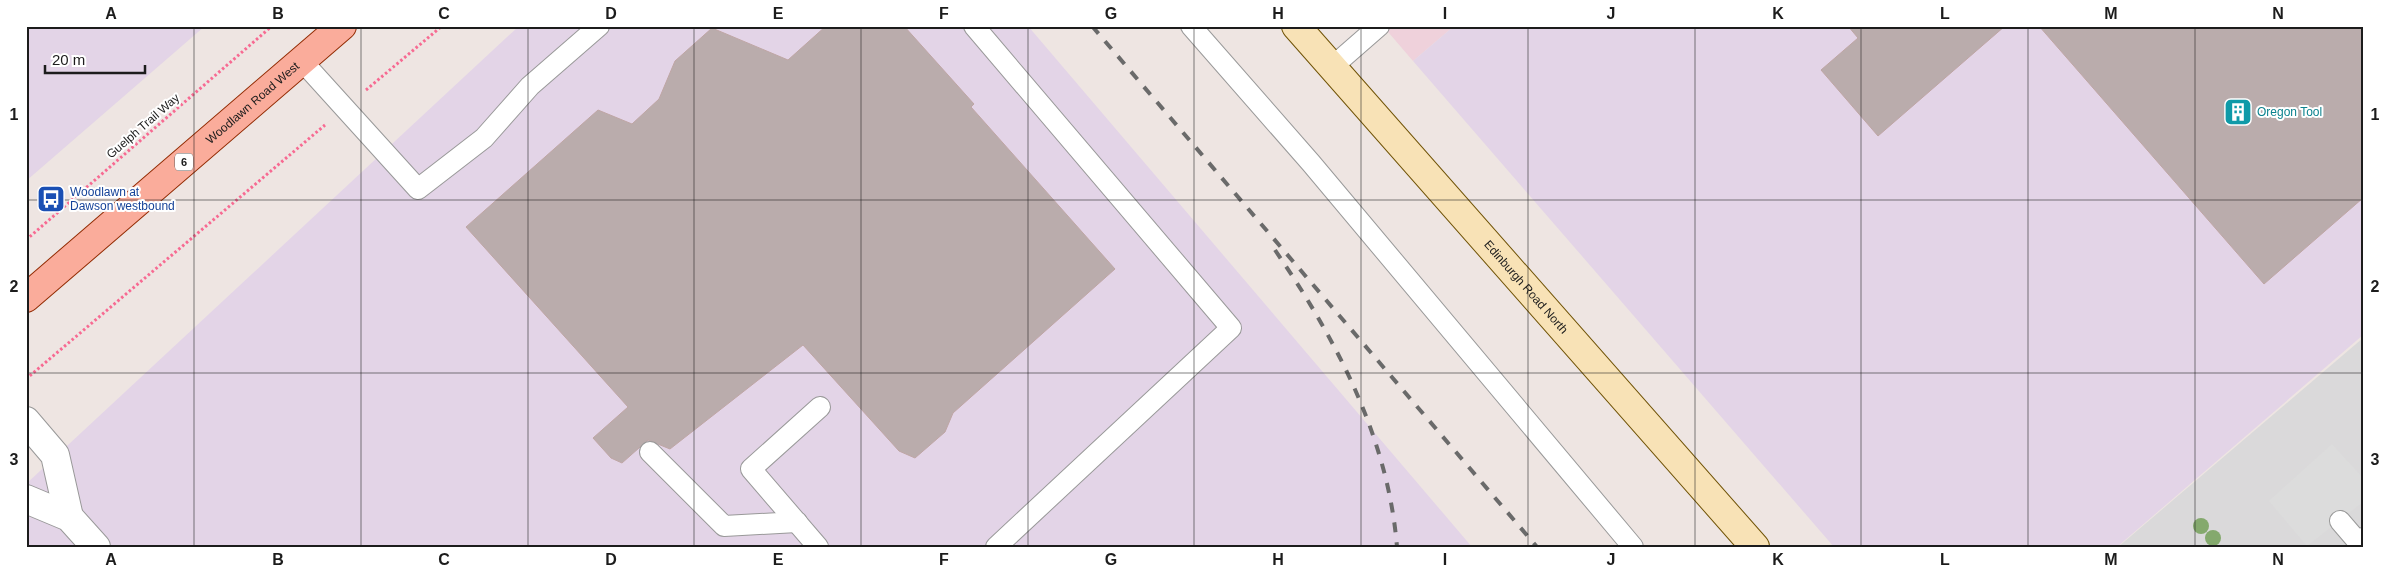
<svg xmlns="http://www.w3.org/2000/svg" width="2389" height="573" viewBox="0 0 2389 573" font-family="Arial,sans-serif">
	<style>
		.residential { fill: #dad9da }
		.commercial { fill: #efd1db }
		.industrial { fill: #e3d4e7 }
		.parking { fill: #dcdcdc }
		.building { fill: #baacac; stroke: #bfa6a5 }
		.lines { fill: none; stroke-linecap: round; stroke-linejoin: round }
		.service-casing { stroke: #999; stroke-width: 22 }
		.minor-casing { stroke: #999; stroke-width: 30 }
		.secondary-casing { stroke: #705306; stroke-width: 30 }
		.primary-casing { stroke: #922b03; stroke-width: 30 }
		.path { stroke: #f76a92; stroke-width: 3; stroke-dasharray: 2.5 2.5; stroke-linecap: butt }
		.service { stroke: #fff; stroke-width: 20 }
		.minor { stroke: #fff; stroke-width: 28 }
		.secondary { stroke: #f8e2b6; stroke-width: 28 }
		.primary { stroke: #faac9b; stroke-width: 28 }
		.rail { stroke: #6a6a6a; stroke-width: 4; stroke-dasharray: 10 10; stroke-linecap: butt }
		.tree { fill: #84a96d }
		.grid { fill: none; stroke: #1c1c1c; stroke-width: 1; stroke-opacity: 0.55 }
		.labels { text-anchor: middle; stroke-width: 4; stroke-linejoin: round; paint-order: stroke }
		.shield { fill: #fff; stroke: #606060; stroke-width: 1 }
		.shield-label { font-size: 11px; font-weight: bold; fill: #1c1c1c }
		.street-label { font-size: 12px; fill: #1c1c1c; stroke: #fff }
		.culture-label { font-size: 12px; fill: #0d838f; stroke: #fff; text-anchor: start }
		.transit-label { font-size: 12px; fill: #164399; stroke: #fff; text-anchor: start }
		.neatline { fill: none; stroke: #1c1c1c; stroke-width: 2 }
		.grid-label { font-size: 16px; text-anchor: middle; font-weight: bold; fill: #1c1c1c }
	</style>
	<rect width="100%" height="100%" fill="#eee5e2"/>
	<polygon class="residential" points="2363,338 2363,547 2118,547"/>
	<polygon class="commercial" points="1383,26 1454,26 1413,61"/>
	<g class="industrial">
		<polygon points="26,26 205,26 26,181"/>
		<polygon points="519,26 1028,26 1472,547 26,547 26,484"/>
		<polygon points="1454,26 2363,26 2363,335 2117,547 1834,547 1413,61"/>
	</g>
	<polygon class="parking" points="2332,444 2363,478 2363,502 2307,546 2269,501"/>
	<g class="building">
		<polygon points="826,26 904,26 974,104 971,107 1115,269 953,413 945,432 915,458 899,451 803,345 670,449 648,440 622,463 611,458 593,438 628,407 466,227 598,110 632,124 659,99 675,61 712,28 788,60"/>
		<polygon points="1848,26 2005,26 1878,136 1821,70 1858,38"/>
		<polygon points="2039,26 2363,26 2363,198 2264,284"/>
	</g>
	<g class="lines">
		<defs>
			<g id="service">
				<polyline points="974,26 1231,328 996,547"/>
				<polyline points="1191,26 1311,163 1633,547"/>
				<polyline points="302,61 418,189 484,138 530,86 599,26"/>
				<polyline points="1332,67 1379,26"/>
				<polyline points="650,452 724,526 797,522"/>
				<polyline points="2340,521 2358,542 2363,538"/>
				<polyline points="818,547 751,469 820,407"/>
			</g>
			<g id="minor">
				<polyline points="26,421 55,455 69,517"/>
				<polyline points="26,499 69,517 96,547"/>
			</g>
			<g id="secondary">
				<path id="s1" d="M 1296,26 L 1755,547"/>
			</g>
			<g id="primary">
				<path id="s2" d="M 26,298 L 342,26"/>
			</g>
		</defs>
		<use href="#service" class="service-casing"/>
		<use href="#minor" class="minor-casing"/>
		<use href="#secondary" class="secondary-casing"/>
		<use href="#primary" class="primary-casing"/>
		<g class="path">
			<polyline points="366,90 442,26"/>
			<polyline points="26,240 272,26"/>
			<polyline points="26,379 325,125"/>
		</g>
		<use href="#service" class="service"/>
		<use href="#minor" class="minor"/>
		<use href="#secondary" class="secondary"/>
		<use href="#primary" class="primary"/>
		<g class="rail">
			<polyline points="1092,26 1537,547"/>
			<path d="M 1275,250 C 1336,339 1388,437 1397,547"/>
		</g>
	</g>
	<g class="tree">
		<circle cx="2201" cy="526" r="8"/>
		<circle cx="2213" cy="538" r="8"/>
	</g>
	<path class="grid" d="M 194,26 L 194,547M 361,26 L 361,547M 528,26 L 528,547M 694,26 L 694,547M 861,26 L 861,547M 1028,26 L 1028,547M 1194,26 L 1194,547M 1361,26 L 1361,547M 1528,26 L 1528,547M 1695,26 L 1695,547M 1861,26 L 1861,547M 2028,26 L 2028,547M 2195,26 L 2195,547M 26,200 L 2363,200M 26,373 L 2363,373"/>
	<defs>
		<symbol id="building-square" viewBox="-11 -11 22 22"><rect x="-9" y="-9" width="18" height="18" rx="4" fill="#0f9aa8" stroke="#fff"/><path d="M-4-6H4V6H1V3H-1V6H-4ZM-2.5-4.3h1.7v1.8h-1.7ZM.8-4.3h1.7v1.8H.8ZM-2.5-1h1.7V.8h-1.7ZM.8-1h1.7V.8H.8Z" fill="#fff"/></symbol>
		<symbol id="bus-square" viewBox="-11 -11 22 22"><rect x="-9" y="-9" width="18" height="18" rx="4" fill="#1a4fb4" stroke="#fff"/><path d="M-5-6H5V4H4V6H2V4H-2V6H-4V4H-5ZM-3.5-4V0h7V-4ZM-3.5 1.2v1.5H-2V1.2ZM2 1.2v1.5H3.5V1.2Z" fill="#fff"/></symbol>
	</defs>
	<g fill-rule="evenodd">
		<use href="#building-square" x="2222" y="96" width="32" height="32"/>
		<use href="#bus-square" x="35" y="183" width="32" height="32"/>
	</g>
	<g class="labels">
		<rect class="shield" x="175" y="153.5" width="18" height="17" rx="4"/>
		<g class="shield-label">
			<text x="184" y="166">6</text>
		</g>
		<g class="street-label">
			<text dy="4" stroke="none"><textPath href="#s2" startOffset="299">Woodlawn Road West</textPath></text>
			<text transform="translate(143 126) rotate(-41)" y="4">Guelph Trail Way</text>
			<text dy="4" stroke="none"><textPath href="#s1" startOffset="348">Edinburgh Road North</textPath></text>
		</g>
		<g class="culture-label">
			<text x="2257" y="116">Oregon Tool</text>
		</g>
		<g class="transit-label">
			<text x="70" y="196">Woodlawn at<tspan x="70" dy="14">Dawson westbound</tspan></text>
		</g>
	</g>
	<rect width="2389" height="573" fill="none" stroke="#ffffff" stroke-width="55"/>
	<path d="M45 65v8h100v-8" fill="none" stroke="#1c1c1c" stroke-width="2.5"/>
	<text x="52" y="65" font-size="15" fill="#1c1c1c" stroke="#ffffff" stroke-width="4" paint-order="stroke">20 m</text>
	<rect x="28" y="28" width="2334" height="518" class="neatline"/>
	<g class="grid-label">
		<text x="111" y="19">A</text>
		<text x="278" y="19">B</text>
		<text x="444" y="19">C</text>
		<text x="611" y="19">D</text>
		<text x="778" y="19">E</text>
		<text x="944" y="19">F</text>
		<text x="1111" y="19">G</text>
		<text x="1278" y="19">H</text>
		<text x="1445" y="19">I</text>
		<text x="1611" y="19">J</text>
		<text x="1778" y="19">K</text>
		<text x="1945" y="19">L</text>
		<text x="2111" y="19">M</text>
		<text x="2278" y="19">N</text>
		<text x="14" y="120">1</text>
		<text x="2375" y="120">1</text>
		<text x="14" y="292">2</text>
		<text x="2375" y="292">2</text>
		<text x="14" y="465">3</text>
		<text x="2375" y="465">3</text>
		<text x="111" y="565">A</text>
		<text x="278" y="565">B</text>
		<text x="444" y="565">C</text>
		<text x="611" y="565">D</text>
		<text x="778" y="565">E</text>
		<text x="944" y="565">F</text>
		<text x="1111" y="565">G</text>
		<text x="1278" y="565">H</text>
		<text x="1445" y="565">I</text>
		<text x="1611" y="565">J</text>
		<text x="1778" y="565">K</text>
		<text x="1945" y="565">L</text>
		<text x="2111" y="565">M</text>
		<text x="2278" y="565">N</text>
	</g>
</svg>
